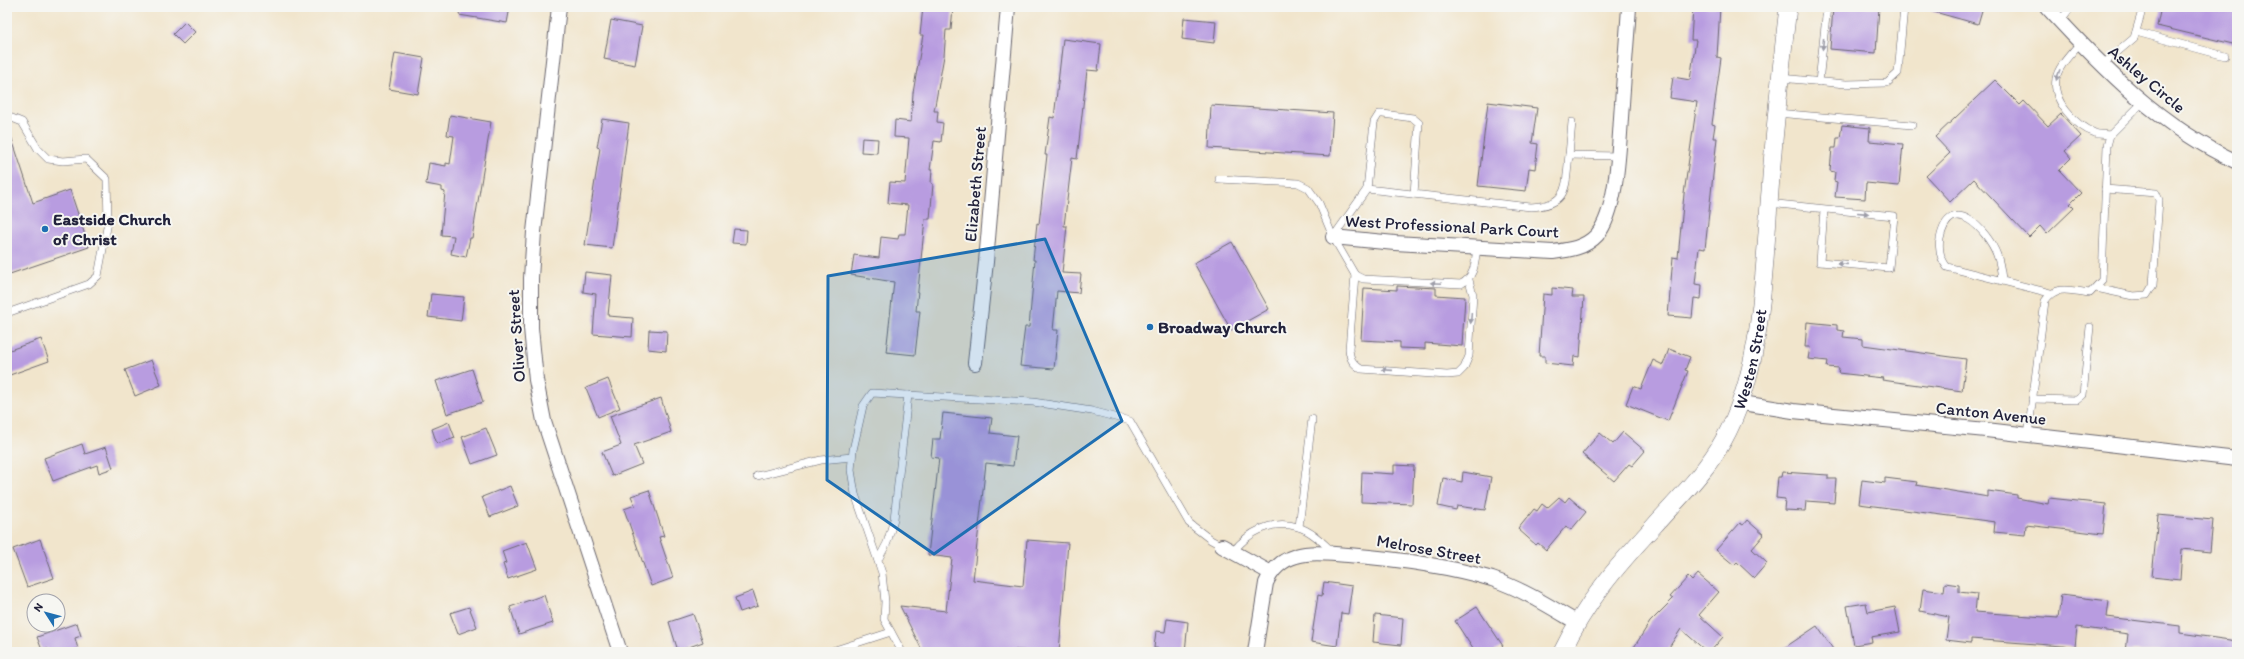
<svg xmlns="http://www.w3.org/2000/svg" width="2244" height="659" viewBox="0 0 2244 659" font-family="Itim,sans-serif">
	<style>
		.building { fill: #b89ce0 }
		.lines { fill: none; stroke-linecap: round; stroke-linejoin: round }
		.service-casing { stroke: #6a666e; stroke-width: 8 }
		.minor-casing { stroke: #6a666e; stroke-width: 16 }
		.tertiary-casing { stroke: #6a666e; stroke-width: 18 }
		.service { stroke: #fff; stroke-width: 7 }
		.minor { stroke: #fff; stroke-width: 14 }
		.tertiary { stroke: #fff; stroke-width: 17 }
		.oneway { fill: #9c9ca7 }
		.marked { fill: #1f6fb2; fill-opacity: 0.2; stroke: #1f6fb2; stroke-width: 3; stroke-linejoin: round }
		.poi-dot { fill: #1f6fb2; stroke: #f6f6f2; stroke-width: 1.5 }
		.labels { text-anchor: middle; stroke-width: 4; stroke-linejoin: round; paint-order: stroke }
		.street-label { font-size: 17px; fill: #22223b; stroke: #f6f6f2 }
		.poi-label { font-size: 17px; font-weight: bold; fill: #22223b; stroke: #f6f6f2; text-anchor: start }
	</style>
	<rect width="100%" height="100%" fill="#f6f6f2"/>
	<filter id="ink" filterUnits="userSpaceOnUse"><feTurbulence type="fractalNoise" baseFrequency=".025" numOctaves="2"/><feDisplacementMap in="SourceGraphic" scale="8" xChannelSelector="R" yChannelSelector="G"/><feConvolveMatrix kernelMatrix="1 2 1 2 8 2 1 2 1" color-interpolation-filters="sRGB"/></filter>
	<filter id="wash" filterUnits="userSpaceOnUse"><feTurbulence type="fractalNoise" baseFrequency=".012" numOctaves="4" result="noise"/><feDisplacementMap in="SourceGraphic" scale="16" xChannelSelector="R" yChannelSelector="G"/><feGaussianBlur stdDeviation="0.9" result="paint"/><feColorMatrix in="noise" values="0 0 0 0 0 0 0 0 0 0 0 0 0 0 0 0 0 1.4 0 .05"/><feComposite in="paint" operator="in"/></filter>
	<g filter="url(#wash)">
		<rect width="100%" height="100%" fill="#f1e5cc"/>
		<g id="blocks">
			<g class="building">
				<polygon points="460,7 510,7 507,23 459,15"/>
				<polygon points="923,7 953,7 951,30 946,30 944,56 934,111 938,111 937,122 943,123 941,142 934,141 930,170 932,170 931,183 933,184 930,219 925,219 916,311 920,311 915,355 886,352 894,282 851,275 854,255 879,258 881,237 898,239 899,234 905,234 908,205 888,203 890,182 905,183 909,138 894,137 895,120 911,122 913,93 923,35 920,35"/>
				<polygon points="1693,7 1720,7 1717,57 1721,58 1712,124 1715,125 1713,138 1717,138 1705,249 1699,248 1695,284 1702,285 1701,299 1694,298 1692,318 1668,316 1673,257 1678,258 1684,194 1697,102 1670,98 1673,77 1690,80 1696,40 1691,40"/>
				<polygon points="1833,7 1879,7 1876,53 1830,49"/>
				<polygon points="1932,7 1983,7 1978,24 1931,11"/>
				<polygon points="2161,7 2237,7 2237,45 2157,26"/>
				<polygon points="1184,18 1216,21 1214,43 1182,39"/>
				<polygon points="611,20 642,26 635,65 604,59"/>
				<polygon points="185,22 195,32 183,44 173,34"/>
				<polygon points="1063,39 1101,44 1098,71 1087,70 1077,159 1072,158 1064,226 1067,226 1062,273 1081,274 1079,293 1057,291 1053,330 1058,330 1054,369 1020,366 1025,327 1029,327 1035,260 1033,260 1037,223 1039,224 1047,155 1045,155 1050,117 1054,118"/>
				<polygon points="395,53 424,58 418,94 389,89"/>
				<polygon points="1995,80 2020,105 2024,101 2048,126 2061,114 2081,136 2065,151 2071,158 2059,170 2081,193 2070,204 2074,208 2047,234 2040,226 2029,237 1974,179 1950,202 1926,176 1950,153 1935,137"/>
				<polygon points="1488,102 1537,108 1532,143 1538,144 1535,169 1529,168 1526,191 1478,186"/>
				<polygon points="1211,105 1333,113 1330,156 1209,148"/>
				<polygon points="450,115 491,122 472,238 470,238 466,257 451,254 454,236 441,235 445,192 442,191 442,187 426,184 429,163 446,166 446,163 450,164 454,136 447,135"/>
				<polygon points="602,119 629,123 612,248 585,245 600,148 597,147"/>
				<polygon points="1842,125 1870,128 1869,141 1903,144 1899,186 1866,183 1865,199 1835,197 1837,182 1834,181 1835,172 1830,171 1832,148 1836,148 1837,138 1840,138"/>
				<polygon points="7,133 10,133 33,203 70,190 89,247 7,275"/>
				<polygon points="862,138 878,139 877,153 861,152"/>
				<polygon points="734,229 747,230 746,244 732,243"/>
				<polygon points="1232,242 1269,309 1231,330 1194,263"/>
				<polygon points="585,272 612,275 608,316 633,318 632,337 593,334 596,294 583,292"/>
				<polygon points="1397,286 1436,288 1436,295 1465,297 1462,346 1425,343 1425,349 1400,348 1400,342 1361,340 1364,288 1397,290"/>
				<polygon points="1552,288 1573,290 1572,297 1584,297 1580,357 1574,356 1573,366 1545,363 1545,356 1539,356 1543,294 1552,295"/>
				<polygon points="431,294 464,297 461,321 428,317"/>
				<polygon points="1807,322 1837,325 1837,330 1844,331 1843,337 1863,339 1863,345 1966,359 1962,391 1882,380 1883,378 1838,373 1839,368 1827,367 1828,361 1808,359 1810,347 1805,347"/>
				<polygon points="649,330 667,331 666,351 648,349"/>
				<polygon points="41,339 49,361 7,376 7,351"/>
				<polygon points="1669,349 1690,357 1685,370 1688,371 1668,421 1626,404 1633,386 1641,389 1653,360 1663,365"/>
				<polygon points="151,360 161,385 135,396 125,370"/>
				<polygon points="472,369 483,402 447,414 436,381"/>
				<polygon points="608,379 620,408 598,417 586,388"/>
				<polygon points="661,398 671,432 634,445 642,464 612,476 602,452 621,445 610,416"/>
				<polygon points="943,413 992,418 990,433 1017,436 1013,466 986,463 973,580 1023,586 1027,540 1068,543 1059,652 1015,650 1015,652 923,652 900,606 946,611 952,558 928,555 939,458 931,457 933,439 940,439"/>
				<polygon points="449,422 455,438 437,444 432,429"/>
				<polygon points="486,428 497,455 472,464 462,437"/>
				<polygon points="1623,432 1645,451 1632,466 1629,464 1614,481 1582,454 1600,433 1613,444"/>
				<polygon points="82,444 85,454 106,447 113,468 99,473 97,465 53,481 44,458"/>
				<polygon points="1394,465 1414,466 1412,504 1361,502 1362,472 1394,474"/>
				<polygon points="1463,472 1491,477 1485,510 1457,506 1456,510 1438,506 1443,478 1462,482"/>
				<polygon points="1782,472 1828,475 1828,479 1836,479 1834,503 1806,501 1805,511 1784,510 1785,499 1776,498 1778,477 1781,477"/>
				<polygon points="1885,478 1917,482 1916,485 1988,497 1988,491 2017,495 2017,498 2048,504 2049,498 2106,504 2103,534 2026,525 2025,535 1994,532 1995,522 1859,504 1862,480 1885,483"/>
				<polygon points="510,486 518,506 490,517 482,497"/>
				<polygon points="649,490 664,536 659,537 673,578 651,586 624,509 635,505 631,496"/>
				<polygon points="1559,497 1565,502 1569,497 1586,512 1571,530 1566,526 1546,550 1538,543 1536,545 1518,529 1534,509 1537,511 1542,504 1547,508"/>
				<polygon points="2158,515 2213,520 2210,552 2182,549 2180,580 2152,577"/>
				<polygon points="1747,520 1764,535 1752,549 1767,563 1754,578 1737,562 1734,565 1716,550 1740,523 1743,525"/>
				<polygon points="40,539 54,578 27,587 13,549"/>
				<polygon points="527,542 537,569 508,579 503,564 506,563 502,551"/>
				<polygon points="1698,574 1719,592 1699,615 1723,637 1710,652 1707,652 1681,629 1666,652 1631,652 1650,622 1673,599 1670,597 1688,577 1692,581"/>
				<polygon points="1324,582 1352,586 1348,614 1341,613 1337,646 1311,642 1318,595 1322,596"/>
				<polygon points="1945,583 1959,585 1959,592 1977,594 1975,612 2058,618 2061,595 2109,601 2107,617 2180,626 2180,633 2237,641 2237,652 2126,651 2128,634 2077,627 2075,647 1971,639 1971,643 1946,640 1949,617 1920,611 1923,589 1944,592"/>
				<polygon points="753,591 758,606 740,612 735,598"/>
				<polygon points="544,595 553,623 519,634 510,607"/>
				<polygon points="1866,603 1868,612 1895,607 1900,632 1871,637 1872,642 1854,645 1847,606"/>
				<polygon points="469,607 477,627 458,634 450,613"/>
				<polygon points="1477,607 1503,646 1494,652 1475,652 1455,621"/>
				<polygon points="693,614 703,642 678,651 669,622"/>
				<polygon points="1375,615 1403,618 1401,645 1373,642"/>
				<polygon points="1167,619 1188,622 1185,652 1163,652 1164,649 1154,648 1156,631 1165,632"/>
				<polygon points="77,623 81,636 75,638 78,649 68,652 49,652 47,648 42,650 37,637"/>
				<polygon points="1817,626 1835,652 1778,652"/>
			</g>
		</g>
	</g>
	<g filter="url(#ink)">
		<use href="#blocks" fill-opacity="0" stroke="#6a666e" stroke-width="1"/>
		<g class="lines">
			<defs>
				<g id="service">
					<polyline points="2060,21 2071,7"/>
					<polyline points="2136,32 2225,56"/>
					<path d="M 2080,43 C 2072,53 2058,66 2056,79 C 2052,100 2075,126 2095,133 C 2099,135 2106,134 2110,135"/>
					<polyline points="2102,65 2134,38 2143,7"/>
					<polyline points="1780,78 1846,84 1887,83 1898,73 1904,7"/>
					<polyline points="1819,82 1827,7"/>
					<polyline points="1777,113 1912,125"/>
					<polyline points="7,116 22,122 38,149 48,159 63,161 86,159 107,179 108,222 98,276 89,284 7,313"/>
					<polyline points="1572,122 1569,155 1618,156"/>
					<path d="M 1219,179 L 1298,183 L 1308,188 L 1319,203 L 1333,237 L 1355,275 L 1363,279 L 1461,284 C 1475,277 1475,262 1477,248"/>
					<polyline points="1367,189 1374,122 1379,114 1383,114 1413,118 1419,123 1414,194"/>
					<polyline points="1769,203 1894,216 1889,268 1820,262 1824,210"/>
					<path d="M 1333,237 L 1367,189 L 1531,207 C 1570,205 1565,186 1569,155"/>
					<path d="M 1355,275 L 1349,349 C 1350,359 1352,363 1361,369 L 1447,375 L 1458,374 L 1464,368 L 1469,356 L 1473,295 L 1469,280"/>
					<path d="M 2002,279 C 2001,271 2000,263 1997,255 C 1988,231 1950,190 1940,239 C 1938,250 1940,258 1947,267 L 2050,293"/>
					<polyline points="2096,288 2133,296 2147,295 2153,285 2159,200 2156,193 2105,189"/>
					<polyline points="2032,399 2077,400 2083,395 2090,327"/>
					<path d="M 2028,435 L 2045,301 C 2055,284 2072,291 2090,293 L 2102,280 L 2107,146 L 2110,135 L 2142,103"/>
					<polyline points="757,476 821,460 852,457"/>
					<polyline points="1299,527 1312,419"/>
					<path d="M 1233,552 C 1248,532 1272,519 1298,527 C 1312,531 1324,544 1334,553"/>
					<polyline points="878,560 887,543 894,519 908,395"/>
					<polyline points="829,652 891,632"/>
					<polyline points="902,652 884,619 885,602 882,573 855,494 851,470 853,450 863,406 872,393 1033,402 1092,411 1130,421 1189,523 1211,540 1222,546"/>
				</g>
				<g id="minor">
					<polyline points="559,7 534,232 531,278 531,328 536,380 544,421 620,652"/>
					<path d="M 2047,7 C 2103,68 2160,127 2237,162"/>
					<path d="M 1333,237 L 1395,243 L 1553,252 C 1569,250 1585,248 1597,235 C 1619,209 1619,138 1622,104 C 1624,72 1627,39 1629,7"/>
					<polyline points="975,363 986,262 1008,7"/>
					<polyline points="1742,403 1793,411 1986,430 2237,459"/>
					<polyline points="1222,546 1271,573"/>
					<path d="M 1255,652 L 1266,583 C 1272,569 1282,560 1296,556 C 1312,551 1331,554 1348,555 C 1397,559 1445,565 1492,579 C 1522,589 1549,606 1576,622"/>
				</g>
				<g id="tertiary">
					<path id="s1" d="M 1562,652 C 1586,602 1616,567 1654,526 C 1678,499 1705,473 1723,441 C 1764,368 1763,273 1770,191 C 1774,130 1781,68 1788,7"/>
				</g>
			</defs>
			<use href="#service" class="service-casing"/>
			<use href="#minor" class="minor-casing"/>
			<use href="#tertiary" class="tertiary-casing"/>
			<use href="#service" class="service"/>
			<use href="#minor" class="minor"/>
			<use href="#tertiary" class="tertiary"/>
		</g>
		<defs><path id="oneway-solid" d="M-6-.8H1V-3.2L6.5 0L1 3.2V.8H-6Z"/></defs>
		<g class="oneway">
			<use href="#oneway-solid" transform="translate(1823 44) rotate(96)"/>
			<use href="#oneway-solid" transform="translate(2058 75) rotate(109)"/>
			<use href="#oneway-solid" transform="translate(1863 213) rotate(5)"/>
			<use href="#oneway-solid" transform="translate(1842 264) rotate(-176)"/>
			<use href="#oneway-solid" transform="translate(1436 283) rotate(-177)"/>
			<use href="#oneway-solid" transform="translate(1471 318) rotate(94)"/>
			<use href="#oneway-solid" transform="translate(1387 370) rotate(-176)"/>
		</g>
	</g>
	<path class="marked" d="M 1045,239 L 1122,421 L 934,554 L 827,480 L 828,276 Z"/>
	<g class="poi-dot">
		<circle cx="45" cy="229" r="4"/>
		<circle cx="1150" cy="327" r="4"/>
	</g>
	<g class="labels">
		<g class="street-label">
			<text transform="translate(2147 79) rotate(40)" y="6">Ashley Circle</text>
			<text transform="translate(975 184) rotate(-85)" y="6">Elizabeth Street</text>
			<text transform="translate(1452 226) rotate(3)" y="6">West Professional Park Court</text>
			<text transform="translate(516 336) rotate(-94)" y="6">Oliver Street</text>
			<text dy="6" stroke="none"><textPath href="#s1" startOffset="353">Westen Street</textPath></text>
			<text transform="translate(1991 413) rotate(6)" y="6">Canton Avenue</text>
			<text transform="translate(1429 549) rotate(10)" y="6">Melrose Street</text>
		</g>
		<g class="poi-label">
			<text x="53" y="225">Eastside Church<tspan x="53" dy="20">of Christ</tspan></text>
			<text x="1158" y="333">Broadway Church</text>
		</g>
	</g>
	<rect width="2244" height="659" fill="none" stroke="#f6f6f2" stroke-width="24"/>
	<g transform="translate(46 613) rotate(306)"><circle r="19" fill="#f6f6f2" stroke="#a1a1a9"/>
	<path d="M0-3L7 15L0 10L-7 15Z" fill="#1f6fb2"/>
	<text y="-6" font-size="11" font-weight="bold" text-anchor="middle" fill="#22223b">N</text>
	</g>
</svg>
